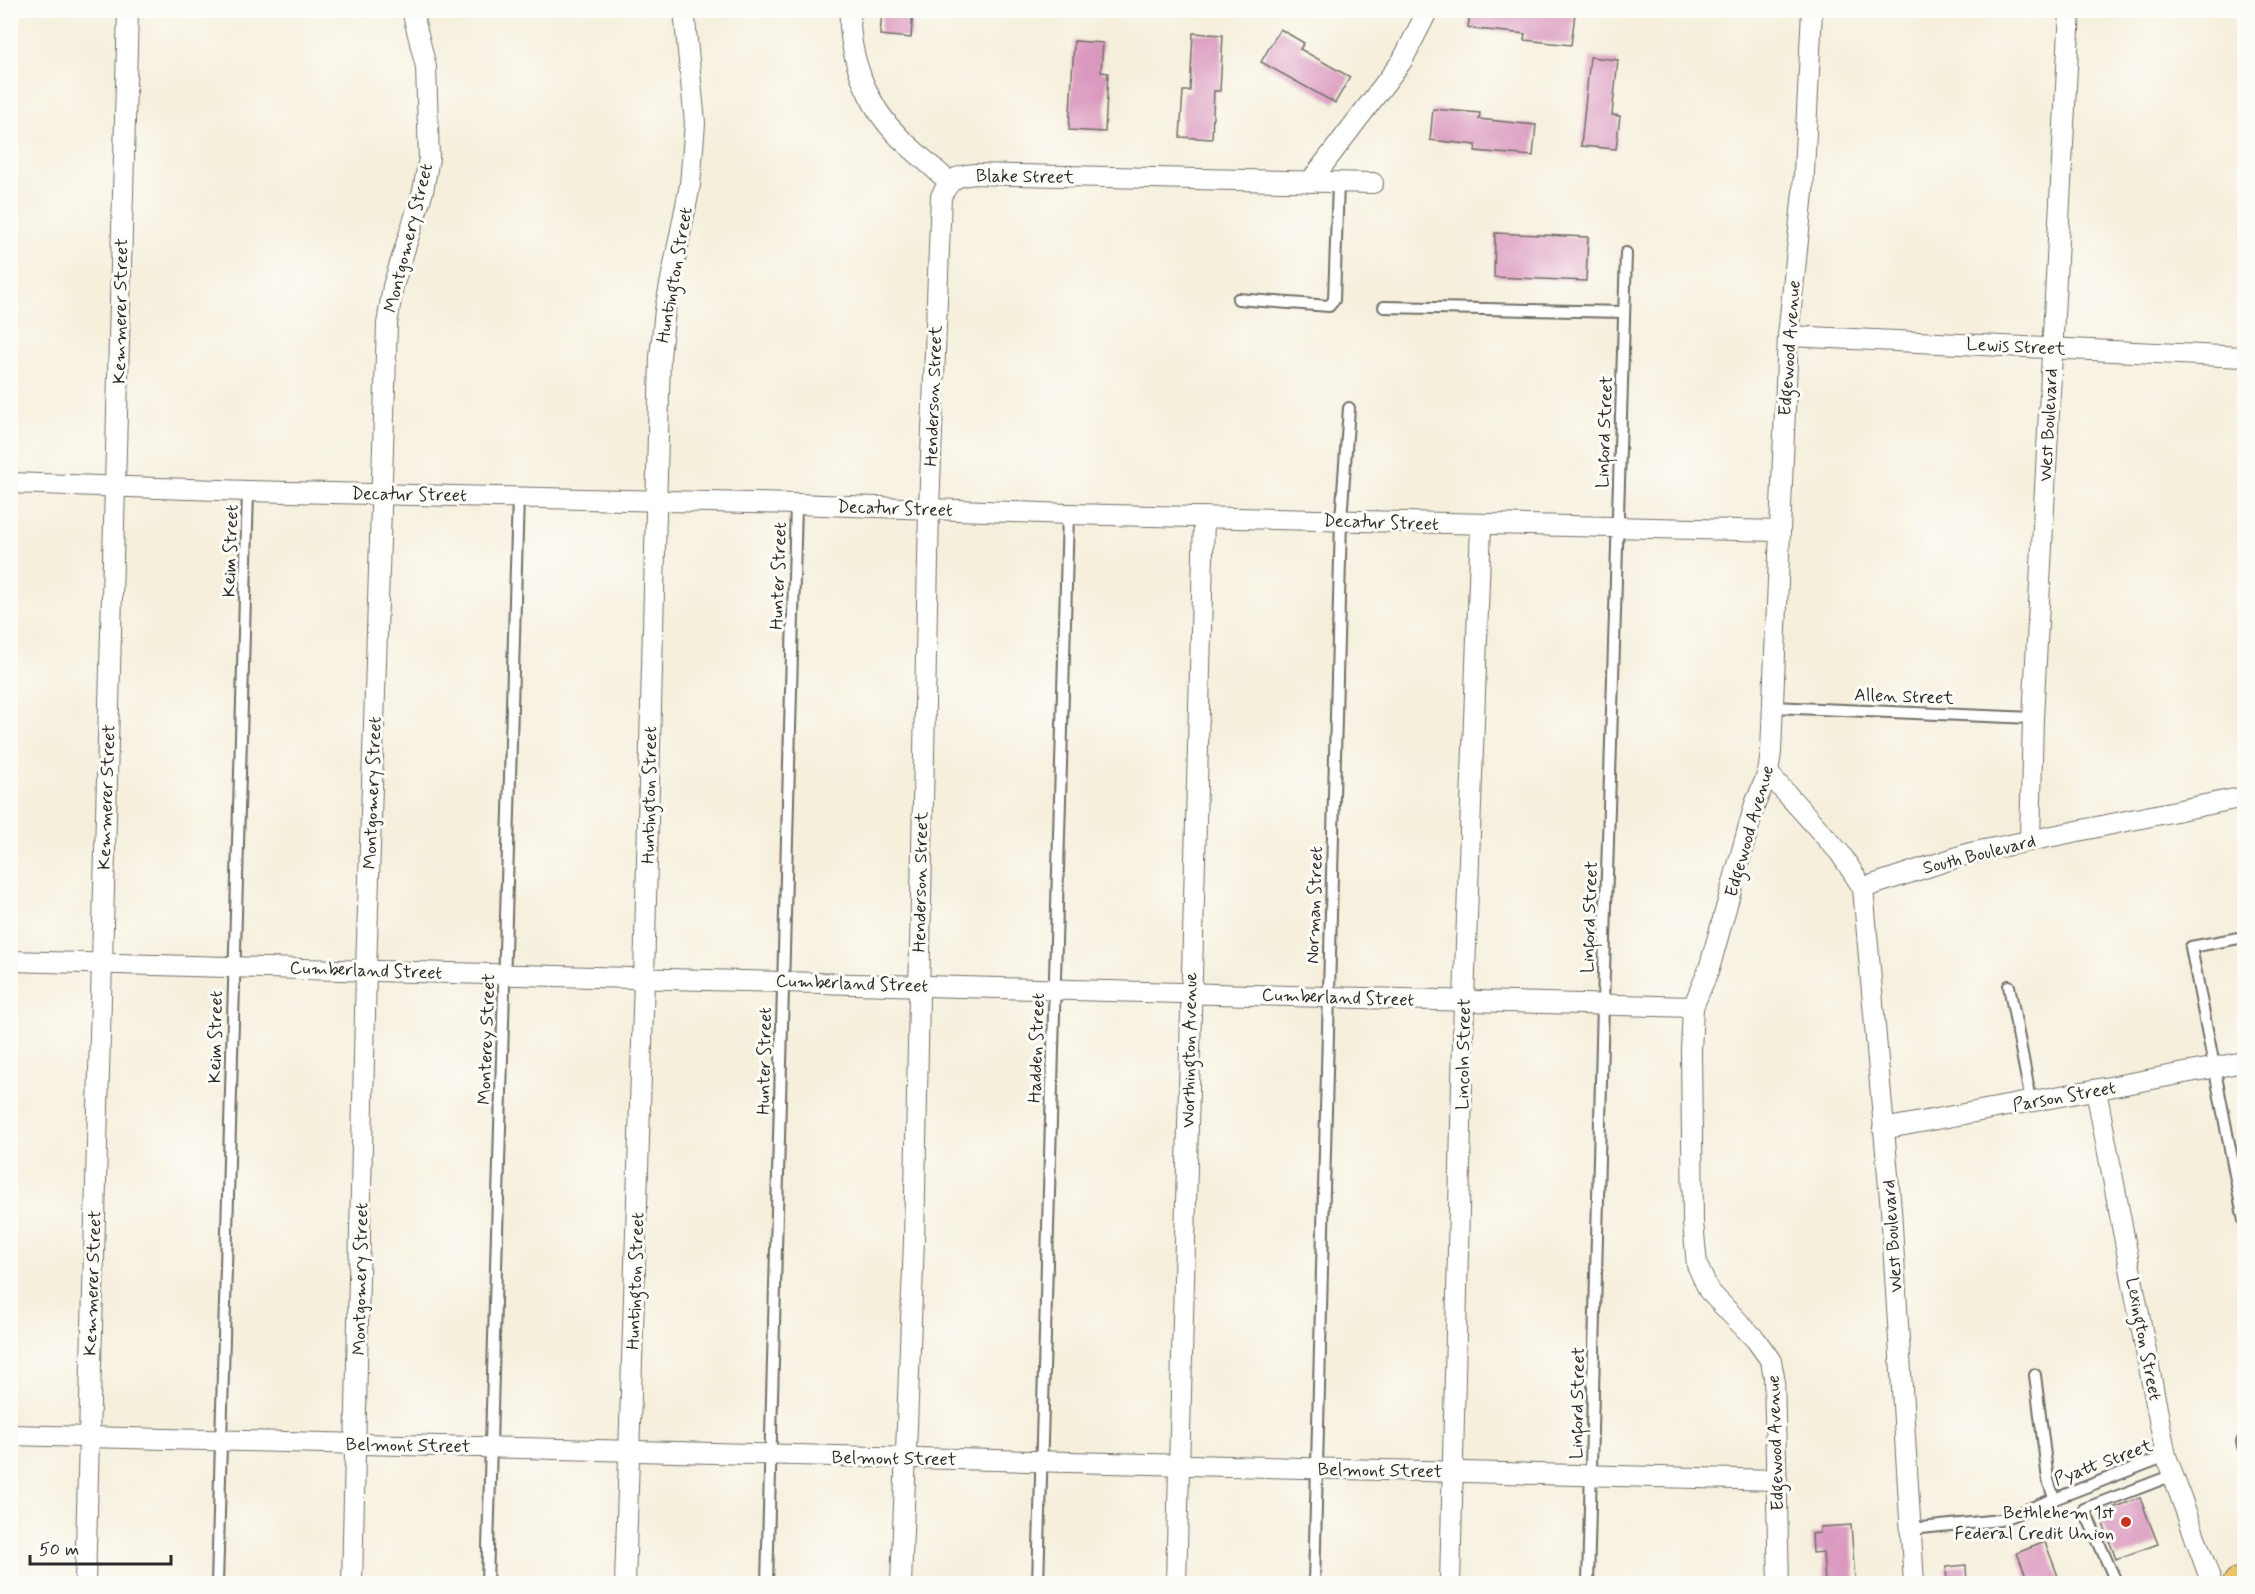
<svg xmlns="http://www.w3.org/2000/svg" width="2255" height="1594" viewBox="0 0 2255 1594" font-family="Mynerve,sans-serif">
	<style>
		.building { fill: #da98be }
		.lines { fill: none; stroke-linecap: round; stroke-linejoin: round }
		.lane-casing { stroke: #727069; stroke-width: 14 }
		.street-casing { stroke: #727069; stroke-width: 22 }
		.primary-casing { stroke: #727069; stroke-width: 34 }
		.lane { stroke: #fff; stroke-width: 10 }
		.street { stroke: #fff; stroke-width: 20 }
		.primary { stroke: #edc569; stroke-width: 32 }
		.poi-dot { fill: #c8321e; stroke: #fdfcf7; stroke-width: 2 }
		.labels { text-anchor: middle; stroke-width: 6; stroke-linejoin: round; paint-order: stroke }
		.street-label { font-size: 18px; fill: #2b2b2b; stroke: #fdfcf7 }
		.poi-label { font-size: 18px; fill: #2b2b2b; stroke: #fdfcf7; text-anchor: end }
	</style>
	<rect width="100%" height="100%" fill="#fdfcf7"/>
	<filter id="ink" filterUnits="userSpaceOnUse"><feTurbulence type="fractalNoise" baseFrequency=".0167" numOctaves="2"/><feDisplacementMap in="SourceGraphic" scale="12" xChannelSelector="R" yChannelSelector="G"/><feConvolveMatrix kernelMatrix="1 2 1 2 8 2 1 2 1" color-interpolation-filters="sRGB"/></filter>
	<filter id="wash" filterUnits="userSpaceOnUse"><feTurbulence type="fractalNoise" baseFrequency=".008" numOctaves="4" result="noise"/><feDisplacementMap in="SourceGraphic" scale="24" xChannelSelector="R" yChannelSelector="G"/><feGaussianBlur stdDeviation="1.35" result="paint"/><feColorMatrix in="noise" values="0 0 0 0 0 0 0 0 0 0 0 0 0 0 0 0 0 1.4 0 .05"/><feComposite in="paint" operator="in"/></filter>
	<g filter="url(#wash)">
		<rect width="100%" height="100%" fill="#f5efdc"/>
		<g id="blocks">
			<g class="building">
				<polygon points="882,10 913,10 911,38 880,35"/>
				<polygon points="1470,10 1541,10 1575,14 1571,45 1524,40 1525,34 1468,28"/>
				<polygon points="1280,29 1304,43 1300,49 1350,77 1335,103 1261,62"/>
				<polygon points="1193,33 1223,35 1220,91 1214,91 1212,139 1180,137 1183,91 1190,91"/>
				<polygon points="1074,41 1103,43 1101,72 1108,73 1105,132 1069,130"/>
				<polygon points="1590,57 1618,60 1612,115 1620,116 1616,149 1581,146"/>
				<polygon points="1433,109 1480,113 1479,119 1536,125 1533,156 1475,151 1476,145 1430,140"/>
				<polygon points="1495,233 1588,237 1586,281 1494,277"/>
				<polygon points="2140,1498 2158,1544 2116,1559 2099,1513"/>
				<polygon points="1851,1525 1855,1580 1825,1582 1823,1552 1813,1553 1812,1534 1820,1533 1820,1527"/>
				<polygon points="2045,1542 2061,1584 2029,1584 2017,1553"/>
				<polygon points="1966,1565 1967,1584 1947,1584 1946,1567"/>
			</g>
		</g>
	</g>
	<g filter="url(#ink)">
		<use href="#blocks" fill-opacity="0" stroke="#727069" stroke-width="1.5"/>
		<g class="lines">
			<defs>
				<g id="lane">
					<polyline points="1238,299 1329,306 1334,300 1338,183"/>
					<polyline points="1384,307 1624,312"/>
					<polyline points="1772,707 2033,718"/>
					<polyline points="2244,937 2191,947 2244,1221"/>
					<polyline points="2009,986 2031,1101"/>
					<polyline points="2035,1375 2048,1480 2054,1498"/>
					<polyline points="2244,1441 2242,1442 2244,1449"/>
					<polyline points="1911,1529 2000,1520 2166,1456"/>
					<polyline points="217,1584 248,491"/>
					<polyline points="487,1584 518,496"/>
					<polyline points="767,1584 796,504"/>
					<polyline points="1038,1584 1068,514"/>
					<polyline points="1314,1584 1341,520 1349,408"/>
					<polyline points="1588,1584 1603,1004 1626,253"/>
					<polyline points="2117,1584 2084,1509 2173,1475"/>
				</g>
				<g id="street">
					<path d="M 850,10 C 848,56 867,106 900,138 C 916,153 933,167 949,182"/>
					<polyline points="1310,182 1402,61 1428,10"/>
					<polyline points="1788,336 2244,357"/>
					<polyline points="10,483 248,491 796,504 1068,514 1779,531"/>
					<polyline points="1768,773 1840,853 1863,888 1891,1210 1914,1584"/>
					<polyline points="2030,840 2033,718 2070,10"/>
					<polyline points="1863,888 1970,853 2244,797"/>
					<polyline points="10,961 1693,1007"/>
					<polyline points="2096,1090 2166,1456 2212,1584"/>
					<polyline points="1883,1129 2244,1062"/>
					<polyline points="10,1435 1777,1480"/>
					<polyline points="85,1584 128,10"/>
					<polyline points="352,1584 366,970 387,324 393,286 423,191 429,158 426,67 412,10"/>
					<polyline points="625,1584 644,978 660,357 665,310 690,185 695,123 684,10"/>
					<path d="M 901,1584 L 914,1241 L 929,509 L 941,196 C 951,179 954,176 975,174 L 1373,183"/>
					<polyline points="1176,1584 1204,517"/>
					<polyline points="1450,1584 1464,1000 1481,525"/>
					<polyline points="1779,1584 1774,1377 1771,1361 1756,1340 1709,1291 1697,1265 1693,1223 1691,1051 1693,1007 1709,969 1755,804 1768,773 1771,752 1788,336 1803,192 1812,10"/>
				</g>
				<polyline id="primary" points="2239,1584 2244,1582"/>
			</defs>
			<use href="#lane" class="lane-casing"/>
			<use href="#street" class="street-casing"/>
			<use href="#primary" class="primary-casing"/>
			<use href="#lane" class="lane"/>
			<use href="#street" class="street"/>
			<use href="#primary" class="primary"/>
		</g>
	</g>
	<circle class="poi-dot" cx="2126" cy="1522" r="6"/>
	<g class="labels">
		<g class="street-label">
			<text transform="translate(1025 176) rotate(1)" y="6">Blake Street</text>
			<text transform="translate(408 238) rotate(-76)" y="6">Montgomery Street</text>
			<text transform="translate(674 275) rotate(-80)" y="6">Huntington Street</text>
			<text transform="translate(120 311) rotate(-89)" y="6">Kemmerer Street</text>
			<text transform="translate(2016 346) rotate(3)" y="6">Lewis Street</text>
			<text transform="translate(1789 348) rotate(-86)" y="6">Edgewood Avenue</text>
			<text transform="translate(933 396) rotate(-88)" y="6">Henderson Street</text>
			<text transform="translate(2048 425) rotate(-87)" y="6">West Boulevard</text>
			<text transform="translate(1604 432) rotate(-88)" y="6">Linford Street</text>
			<text transform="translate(409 494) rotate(1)" y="6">Decatur Street</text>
			<text transform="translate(895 508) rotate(2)" y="6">Decatur Street</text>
			<text transform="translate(1381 522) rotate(2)" y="6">Decatur Street</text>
			<text transform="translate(230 551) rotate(-88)" y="6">Keim Street</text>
			<text transform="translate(778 576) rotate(-88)" y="6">Hunter Street</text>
			<text transform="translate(1904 696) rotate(2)" y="6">Allen Street</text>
			<text transform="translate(372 793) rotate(-88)" y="6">Montgomery Street</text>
			<text transform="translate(649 795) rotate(-89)" y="6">Huntington Street</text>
			<text transform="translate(106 797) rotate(-88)" y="6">Kemmerer Street</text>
			<text transform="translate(1749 831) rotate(-74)" y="6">Edgewood Avenue</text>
			<text transform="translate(1979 854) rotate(-14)" y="6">South Boulevard</text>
			<text transform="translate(920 882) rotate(-89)" y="6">Henderson Street</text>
			<text transform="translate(1314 905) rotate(-88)" y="6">Norman Street</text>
			<text transform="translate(1589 917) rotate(-88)" y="6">Linford Street</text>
			<text transform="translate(366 970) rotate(2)" y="6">Cumberland Street</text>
			<text transform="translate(852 983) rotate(2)" y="6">Cumberland Street</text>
			<text transform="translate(1338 997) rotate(2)" y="6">Cumberland Street</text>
			<text transform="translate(215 1037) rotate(-89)" y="6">Keim Street</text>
			<text transform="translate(486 1039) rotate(-88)" y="6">Monterey Street</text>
			<text transform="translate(1036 1048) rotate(-88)" y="6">Hadden Street</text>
			<text transform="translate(1189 1050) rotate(-89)" y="6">Worthington Avenue</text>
			<text transform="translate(1463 1054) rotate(-89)" y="6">Lincoln Street</text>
			<text transform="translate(764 1061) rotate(-89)" y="6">Hunter Street</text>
			<text transform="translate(2064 1096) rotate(-10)" y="6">Parson Street</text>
			<text transform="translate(1892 1236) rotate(-94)" y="6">West Boulevard</text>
			<text transform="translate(360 1279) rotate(-89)" y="6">Montgomery Street</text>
			<text transform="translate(635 1281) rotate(-88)" y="6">Huntington Street</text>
			<text transform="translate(92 1283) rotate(-88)" y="6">Kemmerer Street</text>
			<text transform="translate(2144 1339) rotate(79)" y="6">Lexington Street</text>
			<text transform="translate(1577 1403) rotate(-89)" y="6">Linford Street</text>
			<text transform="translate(1775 1443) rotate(-92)" y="6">Edgewood Avenue</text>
			<text transform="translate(408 1445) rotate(1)" y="6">Belmont Street</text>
			<text transform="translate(894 1458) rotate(1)" y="6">Belmont Street</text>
			<text transform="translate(2103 1462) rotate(-20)" y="6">Pyatt Street</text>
			<text transform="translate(1380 1470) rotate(1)" y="6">Belmont Street</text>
		</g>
		<g class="poi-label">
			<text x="2114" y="1518">Bethlehem 1st<tspan x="2114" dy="21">Federal Credit Union</tspan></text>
		</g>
	</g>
	<rect width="2255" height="1594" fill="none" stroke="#fdfcf7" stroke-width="36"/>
	<path d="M30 1555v9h141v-9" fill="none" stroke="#2b2b2b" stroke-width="3"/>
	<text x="39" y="1555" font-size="18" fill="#2b2b2b" stroke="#fdfcf7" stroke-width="4.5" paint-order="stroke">50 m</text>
</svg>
